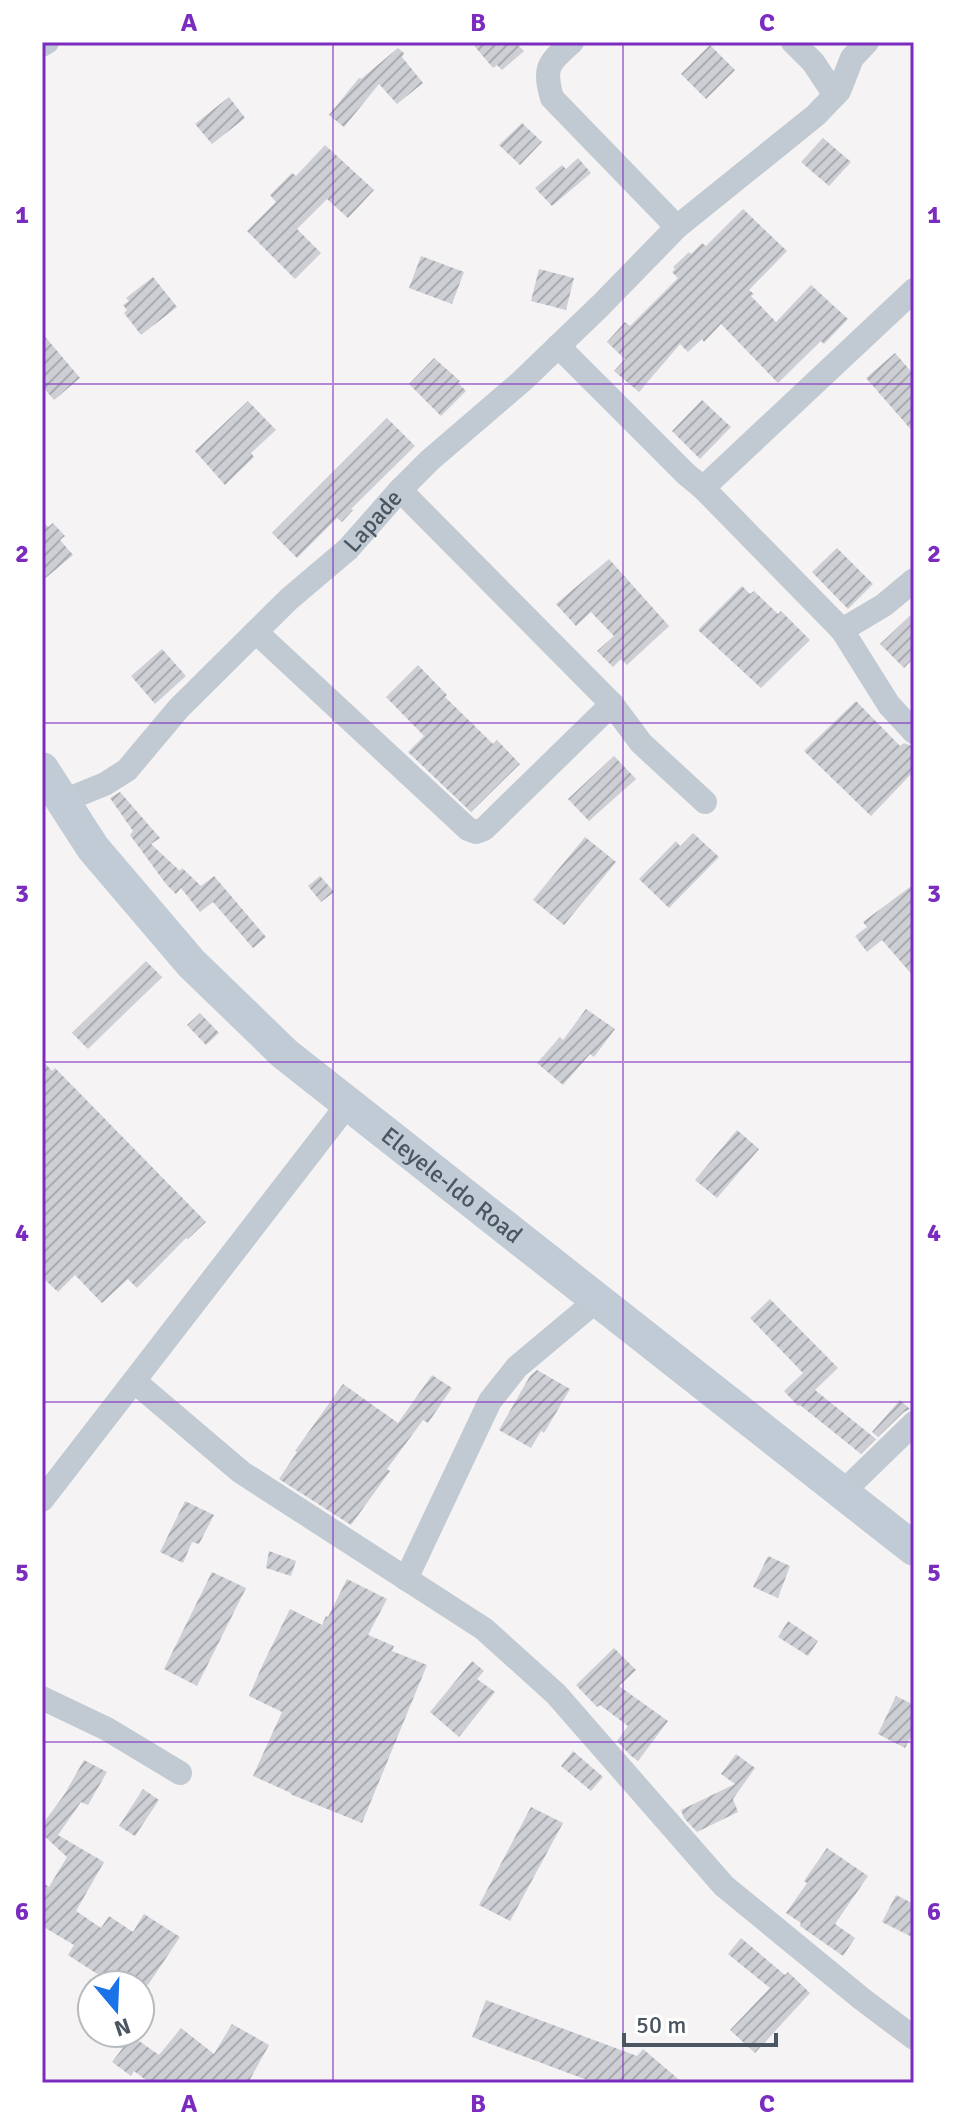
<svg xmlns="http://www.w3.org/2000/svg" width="956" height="2125" viewBox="0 0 956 2125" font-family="Signika,sans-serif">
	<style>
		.building { fill: url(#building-hatch) }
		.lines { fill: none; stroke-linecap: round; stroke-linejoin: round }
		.minor { stroke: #c1cad2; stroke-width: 24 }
		.secondary { stroke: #c1cbd6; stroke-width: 34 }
		.grid { fill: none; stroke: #7b2cbf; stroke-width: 2; stroke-opacity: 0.55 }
		.labels { text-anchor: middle; stroke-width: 8; stroke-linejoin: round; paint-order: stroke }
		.street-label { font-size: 24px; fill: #4a5661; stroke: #fff }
		.neatline { fill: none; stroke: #7b2cbf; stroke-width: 3 }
		.grid-label { font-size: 26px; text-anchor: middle; font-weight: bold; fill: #7b2cbf }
	</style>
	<defs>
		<pattern id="building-hatch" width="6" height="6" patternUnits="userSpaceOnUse" patternTransform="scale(2)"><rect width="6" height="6" fill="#cdcfd5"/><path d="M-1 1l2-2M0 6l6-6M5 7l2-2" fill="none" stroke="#a8abb0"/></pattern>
	</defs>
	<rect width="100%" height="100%" fill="#f5f3f3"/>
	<g class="building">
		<polygon points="471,42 515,42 524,51 502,70 497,65 493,68"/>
		<polygon points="710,45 735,70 706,99 681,74"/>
		<polygon points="398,48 404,53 402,57 423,83 397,104 379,84 344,127 329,115 359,78 361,79"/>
		<polygon points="229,97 245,118 212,144 195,124"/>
		<polygon points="522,123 542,142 520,165 499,145"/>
		<polygon points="823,138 851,162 829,186 801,162"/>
		<polygon points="325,145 374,190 348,218 327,199 297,229 321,253 295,279 247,231 276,202 270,195 292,173 296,176"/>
		<polygon points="578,158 591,173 552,206 535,188 562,165 566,169"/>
		<polygon points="743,209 787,251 749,290 754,294 751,296 776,322 811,285 848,319 824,344 821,341 778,383 721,324 704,342 702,339 688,352 680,344 639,392 614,371 625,359 607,342 625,322 630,326 678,278 672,272 675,269 673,267 689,252 691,254 702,243 706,246"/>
		<polygon points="421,256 464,272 452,304 409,288"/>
		<polygon points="539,269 574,278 566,310 531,301"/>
		<polygon points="153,277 177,307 141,335 124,313 127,310 123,305 129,301 126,298"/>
		<polygon points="42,333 80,378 54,400 42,386"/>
		<polygon points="895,353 914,375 914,433 866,378"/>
		<polygon points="434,358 460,381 458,383 466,391 441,416 409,384"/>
		<polygon points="702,400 731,427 700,459 672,431"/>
		<polygon points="248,401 276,430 251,453 254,457 225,485 195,451"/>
		<polygon points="387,418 415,446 351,509 353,510 342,522 337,518 297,558 272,533"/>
		<polygon points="42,520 48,527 53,523 65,536 60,540 73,555 42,581"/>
		<polygon points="837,548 873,584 848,609 812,572"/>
		<polygon points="609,559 669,626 627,665 621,659 613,667 597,651 614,636 591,612 576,626 556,604"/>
		<polygon points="742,586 750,594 754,591 778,614 781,611 810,640 761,688 698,630"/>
		<polygon points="914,612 914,658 904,668 880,644"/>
		<polygon points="162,649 186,676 155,704 131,676"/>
		<polygon points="418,665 447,695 445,697 493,744 497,740 520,764 471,812 408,752 424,736 386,697"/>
		<polygon points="856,701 900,746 904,743 914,747 914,771 871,816 804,751"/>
		<polygon points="614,756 636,779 589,821 568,799"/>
		<polygon points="120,792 160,838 151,844 180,871 182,868 201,886 214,876 266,937 253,948 213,902 200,912 181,888 176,894 166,884 130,835 133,831 110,798"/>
		<polygon points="693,833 719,857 669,908 639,879 676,841 680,846"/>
		<polygon points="585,837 616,862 564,925 533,900"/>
		<polygon points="320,876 334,892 321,902 308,886"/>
		<polygon points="914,884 914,977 882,940 867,952 855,936 867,927 863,922"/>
		<polygon points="146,961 162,977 88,1049 72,1033"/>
		<polygon points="586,1009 615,1029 594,1057 590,1054 563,1085 537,1063 560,1037 563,1040"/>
		<polygon points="200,1013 219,1033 206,1045 187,1025"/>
		<polygon points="42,1060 52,1071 55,1068 206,1222 188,1239 186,1238 137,1288 128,1279 102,1303 75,1275 58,1292 42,1277"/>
		<polygon points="737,1130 759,1149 717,1198 695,1180"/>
		<polygon points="770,1299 838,1368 815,1390 876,1439 861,1454 800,1405 798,1406 784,1391 803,1373 750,1318"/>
		<polygon points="537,1370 570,1389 544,1433 541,1431 531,1448 499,1430 530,1376"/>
		<polygon points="432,1375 452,1388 428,1423 423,1420 387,1469 390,1471 351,1525 279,1479 297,1452 295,1451 343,1384 398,1423"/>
		<polygon points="900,1400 910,1409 904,1412 878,1437 872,1432"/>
		<polygon points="185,1501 214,1515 199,1544 192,1542 183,1563 160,1552"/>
		<polygon points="269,1551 296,1561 291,1576 266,1568"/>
		<polygon points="768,1556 790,1566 778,1598 753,1587"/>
		<polygon points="212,1572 246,1588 197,1686 164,1669"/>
		<polygon points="347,1579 387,1599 368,1635 394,1646 392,1651 427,1665 362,1823 290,1794 291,1793 253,1776 282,1712 249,1696 263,1664 290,1609 322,1625 326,1616 328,1617"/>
		<polygon points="788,1621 818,1641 808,1656 778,1637"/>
		<polygon points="614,1648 636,1670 619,1686 668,1721 638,1761 630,1755 617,1741 628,1726 600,1705 597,1707 576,1685"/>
		<polygon points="472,1661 484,1671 477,1679 495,1692 459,1737 430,1712"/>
		<polygon points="896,1696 914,1705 914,1731 905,1748 878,1734"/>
		<polygon points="573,1751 603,1777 591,1791 561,1766"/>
		<polygon points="736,1754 755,1768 733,1799 738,1812 697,1832 684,1818 681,1810 735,1784 721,1774"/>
		<polygon points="84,1760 107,1772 88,1805 81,1802 58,1835 104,1862 76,1911 101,1928 109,1916 133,1932 144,1914 180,1937 148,1985 97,1985 102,1977 68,1955 74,1945 42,1926 42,1882 49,1887 67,1857 42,1834 42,1825 64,1795"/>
		<polygon points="143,1789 159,1800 135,1836 119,1826"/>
		<polygon points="531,1807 563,1823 510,1921 479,1905"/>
		<polygon points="827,1848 868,1876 835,1924 855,1938 843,1956 800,1926 801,1923 786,1913 807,1883 804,1881"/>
		<polygon points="896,1895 914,1904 914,1938 882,1922"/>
		<polygon points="741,1938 785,1975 788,1972 810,1993 755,2053 730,2030 770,1988 728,1954"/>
		<polygon points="486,2000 637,2056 643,2049 683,2083 595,2083 472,2037"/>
		<polygon points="232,2024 269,2045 248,2083 150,2083 134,2071 131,2076 112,2062 132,2036 159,2055 181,2028 214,2054"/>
	</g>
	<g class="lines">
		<g class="minor">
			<path d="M 572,42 C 549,63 543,66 552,98 L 677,227"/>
			<polyline points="793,42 813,62 835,95"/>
			<polyline points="42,45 47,42"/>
			<polyline points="558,346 686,474 703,488 914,290"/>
			<polyline points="703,488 842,630 889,705 914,732"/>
			<polyline points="400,490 612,704 641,743 705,802"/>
			<polyline points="842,630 884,605 914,580"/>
			<polyline points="256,632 468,829 476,832 484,829 612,704"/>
			<path id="s1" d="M 63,801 L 105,784 L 127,770 L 179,708 L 289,599 L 348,549 L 400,490 L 430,460 L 522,381 L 601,305 L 677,227 L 816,115 L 839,91 L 852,58 L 867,42"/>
			<polyline points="134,1381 241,1472 484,1629 556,1694 724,1886 862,1999 914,2038"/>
			<polyline points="843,1492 914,1423"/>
			<polyline points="42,1500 348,1104"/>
			<polyline points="406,1579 490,1401 517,1367 597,1300"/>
			<polyline points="42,1698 107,1729 180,1773"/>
		</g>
		<path class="secondary" id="s2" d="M 42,769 L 93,848 L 191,963 L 285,1054 L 914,1549"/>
	</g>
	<path class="grid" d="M 333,42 L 333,2083M 623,42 L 623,2083M 42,384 L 914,384M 42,723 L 914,723M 42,1062 L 914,1062M 42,1402 L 914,1402M 42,1742 L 914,1742"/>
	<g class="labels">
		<g class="street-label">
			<text dy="8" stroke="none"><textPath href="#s1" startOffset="422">Lapade</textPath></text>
			<text dy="8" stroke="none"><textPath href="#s2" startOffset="588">Eleyele-Ido Road</textPath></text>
		</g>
	</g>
	<rect width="956" height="2125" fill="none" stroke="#ffffff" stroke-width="88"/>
	<g transform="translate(116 2009) rotate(161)"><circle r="38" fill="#ffffff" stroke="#b7bbc0" stroke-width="2"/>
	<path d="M0-6L14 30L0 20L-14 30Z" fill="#1a73e8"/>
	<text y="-12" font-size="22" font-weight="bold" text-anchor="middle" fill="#4a5661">N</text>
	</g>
	<path d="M624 2033v12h152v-12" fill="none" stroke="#4a5661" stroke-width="4"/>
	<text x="636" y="2033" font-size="24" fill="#4a5661" stroke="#ffffff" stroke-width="6" paint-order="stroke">50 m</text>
	<rect x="44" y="44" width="868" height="2037" class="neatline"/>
	<g class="grid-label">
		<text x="189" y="31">A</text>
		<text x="478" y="31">B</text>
		<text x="767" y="31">C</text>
		<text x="22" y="223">1</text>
		<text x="934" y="223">1</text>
		<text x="22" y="562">2</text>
		<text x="934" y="562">2</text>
		<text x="22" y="902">3</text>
		<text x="934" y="902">3</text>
		<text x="22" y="1241">4</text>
		<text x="934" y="1241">4</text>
		<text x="22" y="1581">5</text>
		<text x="934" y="1581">5</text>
		<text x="22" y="1920">6</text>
		<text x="934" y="1920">6</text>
		<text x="189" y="2112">A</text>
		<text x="478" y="2112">B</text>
		<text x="767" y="2112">C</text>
	</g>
</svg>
